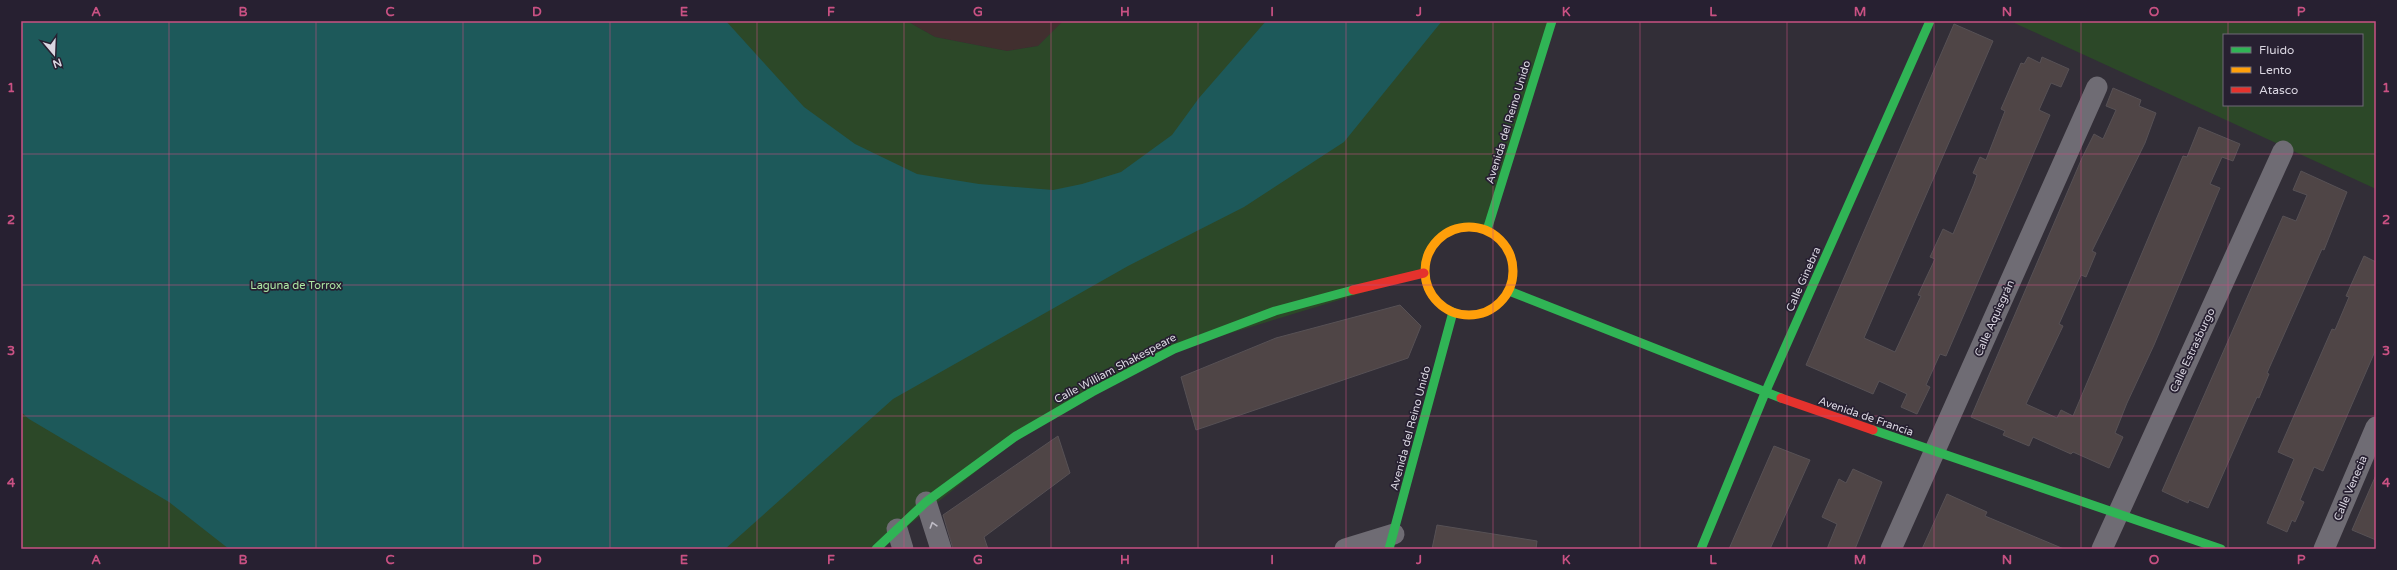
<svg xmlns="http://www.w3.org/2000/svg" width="2397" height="570" viewBox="0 0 2397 570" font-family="'Varela Round',sans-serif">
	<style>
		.industrial { fill: #412f2f }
		.green { fill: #2c4828; fill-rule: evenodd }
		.water { fill: #1d595a }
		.building { fill: #4f4546; stroke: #575155 }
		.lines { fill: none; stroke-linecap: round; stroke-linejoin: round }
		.street { stroke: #6f6c74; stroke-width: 21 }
		.fast { stroke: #30b455; stroke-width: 9 }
		.slow { stroke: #ff9f0a; stroke-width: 9 }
		.jam { stroke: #e5322d; stroke-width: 9 }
		.oneway { stroke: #bfbcc6 }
		.grid { fill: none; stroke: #c95183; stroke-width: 1; stroke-opacity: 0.55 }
		.labels { text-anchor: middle; stroke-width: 3.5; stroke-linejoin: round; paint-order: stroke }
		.street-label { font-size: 11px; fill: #dad6e1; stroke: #272031 }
		.park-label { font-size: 11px; fill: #ade8a4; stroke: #272031 }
		.neatline { fill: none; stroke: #c95183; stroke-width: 1.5 }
		.grid-label { font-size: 13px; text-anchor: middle; font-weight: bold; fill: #c95183 }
	</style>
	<rect width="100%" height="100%" fill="#322e37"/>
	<polygon class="industrial" points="907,21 1063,21 1038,46 1007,51 935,37"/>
	<g class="green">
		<path d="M 21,21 L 907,21 L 935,37 L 1007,51 L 1038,46 L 1063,21 L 1556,21 L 1487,228 C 1450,224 1435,244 1421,275 L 1175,350 L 1028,430 L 879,549 L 21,549 Z"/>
		<path d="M 2010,21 L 2376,21 L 2376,189 ZM 2224,35 L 2362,35 L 2362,105 L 2224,105 Z"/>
	</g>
	<polygon class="water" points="21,21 726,21 804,107 855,144 917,174 979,184 1053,190 1082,184 1121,172 1172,135 1199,98 1266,21 1442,21 1344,142 1244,207 1128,266 893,399 725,549 229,549 169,502 29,419 21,412"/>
	<g class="building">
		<polygon points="1954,24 1993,41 1864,338 1895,352 1921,296 1918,295 1935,259 1930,257 1943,229 1953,234 1974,184 1977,175 1973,173 1980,157 1986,160 2005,111 2001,109 2021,63 2024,64 2028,57 2040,63 2042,57 2069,69 2061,87 2051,83 2039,110 2050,115 1946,356 1940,354 1926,385 1930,387 1917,414 1901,407 1907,394 1879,381 1873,394 1806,365"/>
		<polygon points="2113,88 2141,100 2139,106 2156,113 2145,143 2092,251 2096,253 2086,277 2081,275 2059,324 2063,326 2026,404 2057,418 2061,410 2073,416 2183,156 2187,157 2199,127 2240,144 2233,161 2222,157 2210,184 2220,188 2154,345 2127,403 2115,433 2123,437 2109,468 2073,452 2071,454 2033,437 2029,446 2003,435 2005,431 1971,417 2082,158 2094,134 2103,139 2116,110 2106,106"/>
		<polygon points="2301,171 2347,192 2324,250 2322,249 2267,373 2269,374 2259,398 2257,397 2208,508 2189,500 2188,503 2162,491 2283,216 2296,221 2307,195 2293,190"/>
		<polygon points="2364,256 2376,262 2376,349 2323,471 2314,467 2300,500 2304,502 2295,522 2292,520 2287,532 2267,523 2294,459 2278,452 2332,329 2335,330 2349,297 2346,296"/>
		<polygon points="1400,305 1421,326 1408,358 1196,430 1181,377 1276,338"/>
		<polygon points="1058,436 1070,473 984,537 988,549 953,549 943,515"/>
		<polygon points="1774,446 1810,460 1770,549 1729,549"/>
		<polygon points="1853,469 1882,482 1855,549 1827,549 1837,524 1822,517 1839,479 1846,483"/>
		<polygon points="2376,475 2376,540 2352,530"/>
		<polygon points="1947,494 1987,512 1985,516 2064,549 1922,549"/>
		<polygon points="1437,525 1537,541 1536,549 1432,549"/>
	</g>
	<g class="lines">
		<g class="street">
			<polyline points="926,502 941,549"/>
			<polyline points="897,529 903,549"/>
			<polyline points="1345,549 1394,534"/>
			<polyline points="1891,549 2097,87"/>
			<polyline points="2102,549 2283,151"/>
			<polyline points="2324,549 2376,427"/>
		</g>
		<g class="fast">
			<polyline points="1487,230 1552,21"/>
			<polyline points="1509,291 1781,398"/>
			<polyline points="1873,430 2221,549"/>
			<polyline points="876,549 926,502 1016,436 1092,392 1174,349 1275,311 1353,290"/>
			<polyline points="1389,549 1453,312"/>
			<polyline points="1701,549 1765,393 1930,21"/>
		</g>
		<circle class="slow" cx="1469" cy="271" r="44"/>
		<g class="jam">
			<polyline points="1353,290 1424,273"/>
			<polyline points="1781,398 1873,430"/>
		</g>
	</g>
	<defs><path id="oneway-chevron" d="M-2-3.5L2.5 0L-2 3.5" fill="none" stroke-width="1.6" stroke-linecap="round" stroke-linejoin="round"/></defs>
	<use class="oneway" href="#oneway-chevron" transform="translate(933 525) rotate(-107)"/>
	<path class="grid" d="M 169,21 L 169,549M 316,21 L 316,549M 463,21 L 463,549M 610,21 L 610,549M 757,21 L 757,549M 904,21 L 904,549M 1051,21 L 1051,549M 1198,21 L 1198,549M 1346,21 L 1346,549M 1493,21 L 1493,549M 1640,21 L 1640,549M 1787,21 L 1787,549M 1934,21 L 1934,549M 2081,21 L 2081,549M 2228,21 L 2228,35M 2228,105 L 2228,549M 21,154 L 2376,154M 21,285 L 2376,285M 21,416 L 2376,416"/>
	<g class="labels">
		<g class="street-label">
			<text transform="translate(1508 122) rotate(-73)" y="4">Avenida del Reino Unido</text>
			<text transform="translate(1803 279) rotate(-66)" y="4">Calle Ginebra</text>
			<text transform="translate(1994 318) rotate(-66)" y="4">Calle Aquisgrán</text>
			<text transform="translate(2192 350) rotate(-65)" y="4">Calle Estrasburgo</text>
			<text transform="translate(1115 368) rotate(-28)" y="4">Calle William Shakespeare</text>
			<text transform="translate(1866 416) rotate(19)" y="4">Avenida de Francia</text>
			<text transform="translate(1410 428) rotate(-75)" y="4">Avenida del Reino Unido</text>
			<text transform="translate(2350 488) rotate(-67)" y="4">Calle Venecia</text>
		</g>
		<g class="park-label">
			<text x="296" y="289">Laguna de Torrox</text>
		</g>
	</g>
	<rect width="2397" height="570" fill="none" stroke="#272031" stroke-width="44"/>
	<rect x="2223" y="34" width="140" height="72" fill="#272031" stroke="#6f6977"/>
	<rect x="2231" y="47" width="20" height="6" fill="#30b455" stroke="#6f6977"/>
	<text x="2259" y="54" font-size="12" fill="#dad6e1">Fluido</text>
	<rect x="2231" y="67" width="20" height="6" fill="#ff9f0a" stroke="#6f6977"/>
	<text x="2259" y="74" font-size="12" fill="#dad6e1">Lento</text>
	<rect x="2231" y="87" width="20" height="6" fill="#e5322d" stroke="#6f6977"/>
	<text x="2259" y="94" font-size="12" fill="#dad6e1">Atasco</text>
	<g transform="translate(54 54) rotate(161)" stroke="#272031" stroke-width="3" paint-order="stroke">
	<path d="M0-3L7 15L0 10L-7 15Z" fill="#dad6e1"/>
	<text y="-6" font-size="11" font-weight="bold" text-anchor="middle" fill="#dad6e1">N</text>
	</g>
	<rect x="22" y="22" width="2353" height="526" class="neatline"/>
	<g class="grid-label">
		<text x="96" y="16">A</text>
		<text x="243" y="16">B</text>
		<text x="390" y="16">C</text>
		<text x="537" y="16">D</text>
		<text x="684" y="16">E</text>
		<text x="831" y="16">F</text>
		<text x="978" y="16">G</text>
		<text x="1125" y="16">H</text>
		<text x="1272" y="16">I</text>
		<text x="1419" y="16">J</text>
		<text x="1566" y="16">K</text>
		<text x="1713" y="16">L</text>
		<text x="1860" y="16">M</text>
		<text x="2007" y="16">N</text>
		<text x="2154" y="16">O</text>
		<text x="2301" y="16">P</text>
		<text x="11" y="92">1</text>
		<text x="2386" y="92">1</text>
		<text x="11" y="224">2</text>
		<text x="2386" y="224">2</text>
		<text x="11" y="355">3</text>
		<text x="2386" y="355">3</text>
		<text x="11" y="487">4</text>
		<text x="2386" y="487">4</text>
		<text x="96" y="564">A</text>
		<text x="243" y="564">B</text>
		<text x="390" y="564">C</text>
		<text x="537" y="564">D</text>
		<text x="684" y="564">E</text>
		<text x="831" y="564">F</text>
		<text x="978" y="564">G</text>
		<text x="1125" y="564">H</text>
		<text x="1272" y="564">I</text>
		<text x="1419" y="564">J</text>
		<text x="1566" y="564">K</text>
		<text x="1713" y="564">L</text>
		<text x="1860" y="564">M</text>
		<text x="2007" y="564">N</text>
		<text x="2154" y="564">O</text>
		<text x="2301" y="564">P</text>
	</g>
</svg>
